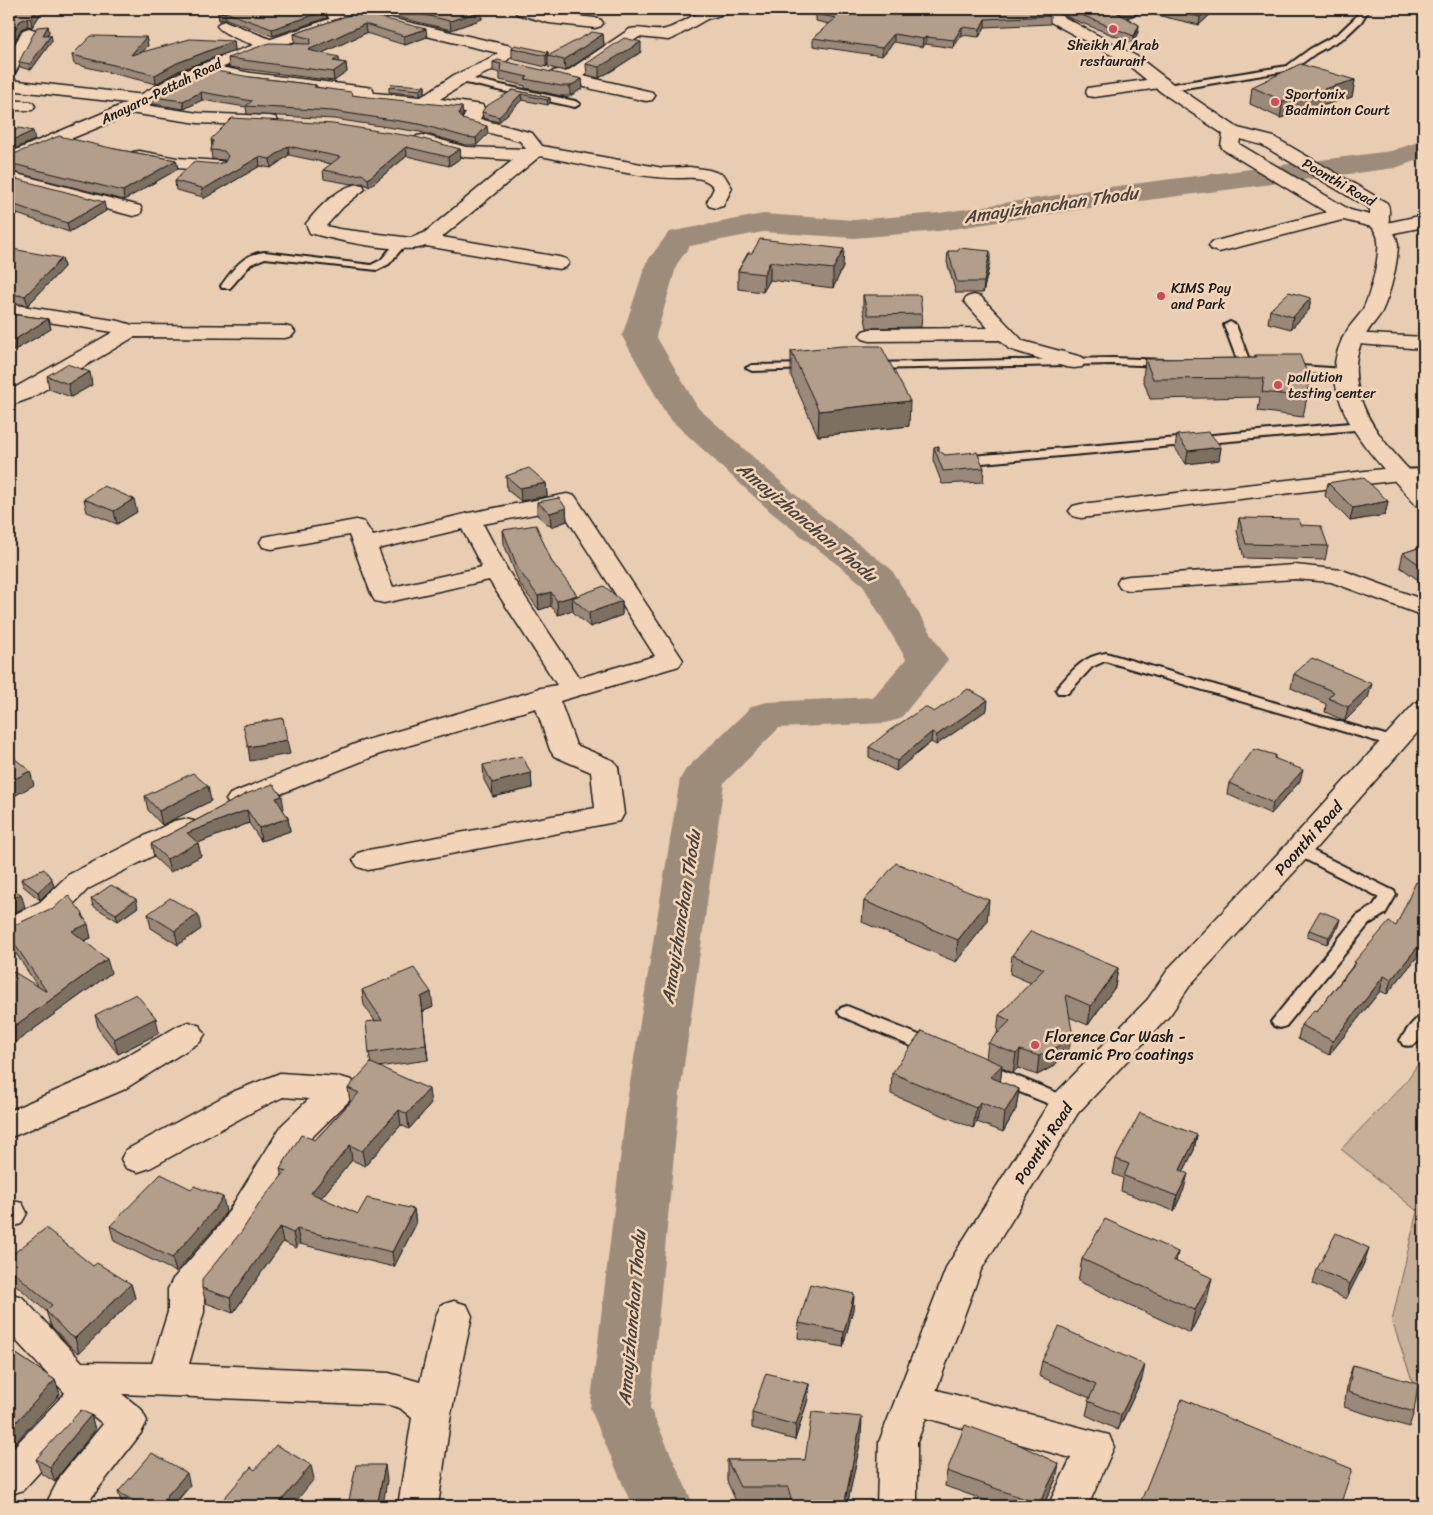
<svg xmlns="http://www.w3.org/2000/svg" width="1433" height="1515" viewBox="0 0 1433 1515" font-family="Sriracha,sans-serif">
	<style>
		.green { fill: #c7b099; stroke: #72665a }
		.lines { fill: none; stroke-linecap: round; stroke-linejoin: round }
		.river { fill: #9e8c7a; fill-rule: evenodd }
		.service-casing { stroke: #1c1c1c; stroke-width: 4 }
		.minor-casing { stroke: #1c1c1c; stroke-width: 3 }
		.tertiary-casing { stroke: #1c1c1c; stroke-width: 3 }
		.secondary-casing { stroke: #1c1c1c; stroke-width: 3 }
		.service { fill: #f2d4b8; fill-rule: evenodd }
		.minor { fill: #f2d4b8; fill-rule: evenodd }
		.tertiary { fill: #f2d4b8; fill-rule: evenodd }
		.secondary { fill: #f2d4b8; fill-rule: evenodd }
		.wall { fill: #9a8878; stroke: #1c1c1c }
		.shaded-wall { fill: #7d6f61; stroke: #1c1c1c }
		.building { fill: #b39e8b; stroke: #1c1c1c }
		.poi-dot { fill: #d1495b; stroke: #f2d4b8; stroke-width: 2 }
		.labels { text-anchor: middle; stroke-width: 5; stroke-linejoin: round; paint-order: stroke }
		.far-poi-label { font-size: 14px; fill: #1c1c1c; stroke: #f2d4b8; text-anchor: start }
		.far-street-label { font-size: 14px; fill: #1c1c1c; stroke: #f2d4b8 }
		.street-label { font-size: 16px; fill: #1c1c1c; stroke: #f2d4b8 }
		.poi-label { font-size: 16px; fill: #1c1c1c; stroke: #f2d4b8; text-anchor: start }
		.water-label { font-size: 18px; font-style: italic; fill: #4a433d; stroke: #f2d4b8 }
	</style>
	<rect width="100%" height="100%" fill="#e9cdb2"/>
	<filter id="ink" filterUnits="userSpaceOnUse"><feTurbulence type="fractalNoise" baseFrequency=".02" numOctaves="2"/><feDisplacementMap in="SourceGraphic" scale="10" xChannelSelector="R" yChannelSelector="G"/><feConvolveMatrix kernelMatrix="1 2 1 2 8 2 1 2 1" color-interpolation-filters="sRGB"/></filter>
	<g filter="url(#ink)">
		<polygon class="green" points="1424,1055 1424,1423 1413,1383 1392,1321 1417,1211 1341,1149 1405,1083"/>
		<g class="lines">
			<polygon class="river" points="1424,140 1424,158 1395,168 1109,205 939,231 854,238 763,232 690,246 677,264 656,336 698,408 798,497 891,569 948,660 900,719 885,723 779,728 724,783 679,1101 650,1408 694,1506 632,1506 590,1408 627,1101 680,779 686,769 752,706 767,702 873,697 906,659 862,584 772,513 672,421 666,414 622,336 646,263 669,232 763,214 854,220 939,213 1109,187 1391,151"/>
			<defs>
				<g id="service">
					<polygon points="1361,9 1369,9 1361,22 1345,37 1316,53 1293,70 1167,91 1162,88 1167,85 1287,66 1310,49 1339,33 1355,18"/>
					<polygon points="460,76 575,101 580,104 575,107 457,81 457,77"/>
					<path d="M 401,240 L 405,241 L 406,243 L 405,245 L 389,264 L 377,270 L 265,258 L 251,264 L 230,288 L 222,288 L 221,286 C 233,269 243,254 265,252 L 371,265 L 381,260 L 397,241 Z"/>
					<polygon points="1230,322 1236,325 1251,365 1249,367 1245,368 1239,365 1224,325"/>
					<polygon points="1113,358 1166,360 1172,363 1166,366 1113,364 871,369 865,366 871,363"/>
					<polygon points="811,364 817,367 815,369 752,371 746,368 752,365"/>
					<polygon points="1286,365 1345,369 1351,373 1345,377 1282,370 1280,368 1282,366"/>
					<polygon points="1362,422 1368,426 1366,429 960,465 954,461 960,457"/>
					<polygon points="1424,469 1424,477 1400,478 1394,474 1400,470"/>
					<path d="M 1106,653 L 1399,739 L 1401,742 L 1399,745 L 1389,745 L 1105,661 L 1092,667 L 1068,693 L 1058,693 L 1056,690 L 1058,687 C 1072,671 1083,656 1106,653 Z"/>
					<polygon points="1299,844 1394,891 1396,895 1385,914 1369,924 1286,1026 1280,1028 1274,1026 1271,1022 1274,1018 1357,916 1373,906 1379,897 1293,853 1291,849 1293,845"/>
					<polygon points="847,1006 939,1043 942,1048 939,1053 933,1054 927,1053 841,1016 838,1012 841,1008"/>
					<path d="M 1424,1015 C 1425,1029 1422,1050 1403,1045 L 1400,1040 C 1406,1031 1414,1018 1424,1015 Z"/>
					<polygon points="982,1062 1072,1099 1075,1104 1072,1109 1066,1111 976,1074 973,1069 976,1064"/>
				</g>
				<g id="minor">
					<polygon points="324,9 340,9 346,20 344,23 332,23"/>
					<polygon points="514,9 533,9 550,13 595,18 601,20 603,23 601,26 595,28 549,23 517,14"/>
					<path d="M 709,9 L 734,9 L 732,12 L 707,19 L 674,38 L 668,40 L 639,37 L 583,76 L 652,92 L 655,96 L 652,100 L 646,101 C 631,97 556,83 551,75 L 553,71 L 559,70 L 566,72 L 630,29 C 642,26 655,33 666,29 C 680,25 692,14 709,9 Z"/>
					<path d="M 390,18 L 511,46 L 514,54 L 502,65 L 466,83 L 440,99 L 482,105 L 485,109 L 480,119 L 532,133 L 542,146 L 663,168 L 690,167 L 709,170 L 724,175 L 732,188 L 723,206 L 716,208 L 709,206 L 707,202 L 714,188 C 708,178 694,177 683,178 C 638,179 585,164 540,156 L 442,237 L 559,257 L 566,259 L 569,263 L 566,267 L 559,269 L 426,246 C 403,255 335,240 310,233 L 306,224 C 317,209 344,180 363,185 L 365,189 L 343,207 L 326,226 L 339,229 L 411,238 L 424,233 L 513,160 L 465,157 L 417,144 L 414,140 L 417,136 L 423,135 L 466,147 L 526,149 L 520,141 L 464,126 L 461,122 L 466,113 L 360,102 L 354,101 L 353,95 L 251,83 L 199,73 L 197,69 L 199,65 L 205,64 L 251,73 L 366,87 L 372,88 L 374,93 L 421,97 L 454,75 L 490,59 L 498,53 L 384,26 L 382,23 L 384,20 Z"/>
					<path d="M 225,21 L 275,41 L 277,44 L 275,47 L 269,49 C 256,46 224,36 217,26 L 219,23 Z"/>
					<polygon points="29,28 35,30 37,33 15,73 9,74 9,55 23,30"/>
					<polygon points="1161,78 1167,79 1169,83 1167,87 1094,97 1088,96 1086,92 1088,88 1094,87"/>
					<polygon points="9,80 145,95 151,96 154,100 151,104 145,105 198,113 269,116 275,117 278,121 275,125 269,126 198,123 130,113 124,112 121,108 124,104 128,103 9,90"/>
					<polygon points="9,100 32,102 35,106 32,110 9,110"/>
					<polygon points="139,151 177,158 219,161 225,162 228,166 225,170 219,171 177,168 133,160 130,156 133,152"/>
					<polygon points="9,172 140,206 142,210 140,214 133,216 9,183"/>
					<polygon points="1343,208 1350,210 1352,214 1350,218 1219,252 1212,250 1209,246 1212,242"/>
					<polygon points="974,295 981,297 1023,341 1082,357 1085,362 1082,367 1074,368 1066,367 1009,349 1000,340 870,341 863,339 860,335 863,331 870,329 988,328 964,301 967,297"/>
					<polygon points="9,304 119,321 132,325 285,326 292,328 295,332 292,336 285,338 134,337 31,398 9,406 9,391 113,332 9,316"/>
					<polygon points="1352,333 1424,337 1424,349 1345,343 1342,339 1345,335"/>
					<polygon points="1400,467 1408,469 1412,474 1408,479 1081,518 1073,516 1069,511 1073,506 1081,504"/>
					<path d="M 567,494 L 575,496 L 683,660 L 679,666 L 560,701 L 576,745 L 614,761 L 618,767 L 624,814 L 620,821 L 368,870 L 358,867 L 353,860 L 358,853 L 368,850 L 595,808 L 591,772 L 554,756 L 550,750 L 536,708 L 380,754 L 250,806 L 240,809 L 230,806 L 226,800 L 230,794 L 360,742 L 534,691 L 536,689 L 557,685 L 489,580 L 384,603 L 375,601 L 372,596 L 349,535 L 272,549 L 263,547 L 260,542 L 263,537 L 356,520 L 364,522 L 373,536 L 469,513 ZM 561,509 L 655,656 L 579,678 L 508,571 L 483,524 ZM 462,529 L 482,567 L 393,587 L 378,549 Z"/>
					<polygon points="1295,565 1342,570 1424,600 1424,616 1331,582 1295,579 1129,590 1120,588 1117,583 1120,578 1129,576"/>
					<polygon points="184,819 194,821 198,828 194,835 88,889 62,916 20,936 9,939 9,917 40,902 68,875 174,821"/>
					<polygon points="189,1022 200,1026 205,1034 200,1042 123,1090 9,1138 9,1111 99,1072 178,1026"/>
					<polygon points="280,1073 340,1077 352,1080 356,1089 352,1098 306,1143 244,1245 204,1293 204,1312 189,1364 389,1373 420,1382 436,1316 441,1305 454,1301 467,1305 472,1316 451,1414 438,1506 398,1506 412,1418 400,1408 389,1405 122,1394 141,1409 147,1421 141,1433 85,1506 45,1506 61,1475 103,1424 92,1415 23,1490 9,1495 9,1452 65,1393 9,1333 9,1293 22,1297 82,1362 152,1363 168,1312 168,1289 173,1279 220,1225 282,1125 309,1099 283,1097 254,1111 150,1168 138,1172 126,1168 121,1159 126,1150 230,1093"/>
					<polygon points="9,1200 22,1203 27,1213 21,1224 9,1228"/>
					<polygon points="914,1384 1109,1435 1114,1447 1088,1506 1048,1506 1071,1458 901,1411 895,1400 901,1389"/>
				</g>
				<polygon id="tertiary" points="1424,215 1424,227 1384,235 1377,233 1374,229 1377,225"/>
				<g id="secondary">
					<polygon points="358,9 380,9 378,12 240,60 191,81 136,112 9,164 9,153 124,104 179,73 228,54"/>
					<path d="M 1030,9 L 1049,9 L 1138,57 L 1173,84 L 1238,128 L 1274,137 L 1387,203 C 1391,209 1388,214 1389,221 C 1390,230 1398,235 1398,246 C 1397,266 1391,291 1383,309 C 1380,317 1373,323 1368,331 C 1355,349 1353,372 1359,393 C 1369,431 1399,458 1424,486 L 1424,507 L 1416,505 C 1387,471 1350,438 1338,394 C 1331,371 1335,349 1348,329 C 1352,323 1358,317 1362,311 C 1370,297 1380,257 1378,241 C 1378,236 1375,231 1372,227 L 1336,218 L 1224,150 L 1221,146 L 1223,134 L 1161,92 L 1126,63 L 1032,12 ZM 1240,139 L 1262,145 L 1370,209 L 1370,215 L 1350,210 L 1239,144 Z"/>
					<polygon points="1424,701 1424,725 1309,856 1191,984 1170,1015 1078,1113 981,1270 917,1442 917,1506 877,1506 879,1442 947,1266 1054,1095 1148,999 1169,968 1289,842 1415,703"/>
				</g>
			</defs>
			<use href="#service" class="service-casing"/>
			<use href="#minor" class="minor-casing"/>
			<use href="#tertiary" class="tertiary-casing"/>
			<use href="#secondary" class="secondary-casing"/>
			<use href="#service" class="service"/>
			<use href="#minor" class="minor"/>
			<use href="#tertiary" class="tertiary"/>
			<use href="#secondary" class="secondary"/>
		</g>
		<g class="wall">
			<polygon points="9,9 44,9 32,27 28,26 21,29 9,52"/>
			<polygon points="230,9 326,11 327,18 273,36 226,19 219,20 218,13"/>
			<polygon points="380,9 476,9 481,11 482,19 451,30 380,13"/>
			<polygon points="1052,9 1216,9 1199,25 1144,12 1127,18 1139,25 1138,32 1133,43 1074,20"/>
			<polygon points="358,12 427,37 405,45 366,33 322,53 340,62 346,63 347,72 334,81 229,67 228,58 299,44 295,43 294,34"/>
			<polygon points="816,14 1050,16 1050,24 985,27 979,37 962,35 953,48 926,44 922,47 894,42 882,56 813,46 813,38 829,24 816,21"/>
			<polygon points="48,26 49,32 47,35 51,35 52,41 31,70 20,67 19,62"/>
			<polygon points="603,34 604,45 565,71 548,67 548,64 546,67 512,59 512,48 548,52 548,56"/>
			<polygon points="146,37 148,46 142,52 234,41 235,50 178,71 156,84 74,64 72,55"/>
			<polygon points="641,52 613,70 599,78 587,75 586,64"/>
			<polygon points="493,62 582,79 583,88 570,96 561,96 525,88 525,86 500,80 500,73 493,71"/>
			<polygon points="250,77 316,85 317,87 352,95 463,115 461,118 462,119 488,134 477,145 466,145 420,132 334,119 247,114 246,107 202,100 184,109 153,104 152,97"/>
			<polygon points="1355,80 1352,97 1280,118 1250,104 1252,87"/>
			<polygon points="425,86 425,92 420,95 389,92 389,87"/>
			<polygon points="513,90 550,98 550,103 548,105 522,100 499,122 483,118 482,112"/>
			<polygon points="211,139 460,149 461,158 449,166 407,156 369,187 363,183 351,184 324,179 323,170 332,164 289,155 271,168 260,166 203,199 203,197 176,190 175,181 217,164 225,162 225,160 212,159 211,150 212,146"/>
			<polygon points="115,149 176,160 178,169 124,200 9,171 9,156"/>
			<polygon points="9,177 106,211 69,232 17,214 9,218"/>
			<polygon points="9,251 62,258 64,267 28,305 9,303"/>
			<polygon points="948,251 990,262 983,293 956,293 947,262"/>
			<polygon points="748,253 843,267 833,288 770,280 763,292 738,289 738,271"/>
			<polygon points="863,295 922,314 921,327 867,328 863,308"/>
			<polygon points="1311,298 1309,310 1291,329 1268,323 1270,310"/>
			<polygon points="9,309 13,314 48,319 51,329 13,351 9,351"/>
			<polygon points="1424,309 1424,319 1422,318"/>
			<polygon points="791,351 909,426 818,436 791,376"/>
			<polygon points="1255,355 1307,397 1303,417 1258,411 1260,397 1150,399 1143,379 1145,359 1255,358"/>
			<polygon points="47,376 92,385 71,397 49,389"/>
			<polygon points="1177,435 1221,447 1219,460 1186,464 1175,448"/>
			<polygon points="939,446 939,451 945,455 984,468 983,482 942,484 933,460 934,447"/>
			<polygon points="506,476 546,483 547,496 521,501 507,490"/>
			<polygon points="1328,483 1388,501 1385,515 1350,521 1325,496"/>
			<polygon points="84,499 137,512 117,524 87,512"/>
			<polygon points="537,502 566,508 567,521 551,527 537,515"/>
			<polygon points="1239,518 1301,525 1328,546 1325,560 1244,558 1237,531"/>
			<polygon points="503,530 552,562 577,596 622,601 622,615 590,627 573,612 573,610 558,615 551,606 539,610 519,583 504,544"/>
			<polygon points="1424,546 1424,584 1400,567 1403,553"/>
			<polygon points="1294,674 1368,698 1345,721 1325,712 1326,704 1291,688"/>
			<polygon points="987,710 936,745 931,742 896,771 869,757 869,747 934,712"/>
			<polygon points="1275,755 1275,758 1300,781 1271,814 1227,794 1229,783"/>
			<polygon points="483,765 531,773 532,788 493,797 484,780"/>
			<polygon points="246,794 284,809 283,810 288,818 290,831 261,841 249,823 198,843 201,856 170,872 154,857 151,844"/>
			<polygon points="145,796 211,801 162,825 148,810"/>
			<polygon points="21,879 54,886 40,900 23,886"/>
			<polygon points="91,899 138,907 118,921 93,906"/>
			<polygon points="864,901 987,922 956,962 862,922"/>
			<polygon points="52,910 83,914 91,938 84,941 111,973 9,1047 38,987 9,943 9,926 17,924"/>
			<polygon points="148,914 201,929 178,945 151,928"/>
			<polygon points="1338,926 1327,944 1307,937 1309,930"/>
			<polygon points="1422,951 1387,994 1380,991 1329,1055 1298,1039 1301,1025 1317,1011 1352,967 1354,962"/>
			<polygon points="1012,955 1118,968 1115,987 1088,1025 1069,1017 1069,1050 1054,1066 1037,1075 1018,1068 1013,1073 1002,1068 1000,1082 1019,1089 1016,1109 1003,1132 977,1122 973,1128 891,1094 892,1073 986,1058 988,1043 997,1034 999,1015 1031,983 1010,974"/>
			<polygon points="362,990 433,1007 422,1012 428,1060 378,1067 431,1104 409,1129 401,1125 365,1166 352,1160 321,1198 358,1214 414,1209 416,1224 394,1267 300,1244 296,1248 283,1242 233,1313 206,1303 202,1288 282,1177 280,1169 315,1140 350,1102 348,1088 371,1064 369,1053 375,1021 364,1005"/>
			<polygon points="95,1015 159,1033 118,1054 99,1030"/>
			<polygon points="1197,1135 1194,1150 1183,1172 1184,1189 1174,1211 1121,1191 1123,1178 1113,1174 1116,1159"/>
			<polygon points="226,1212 218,1224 176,1272 114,1241 110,1226"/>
			<polygon points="1178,1252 1176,1261 1207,1300 1190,1333 1078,1281 1082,1259"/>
			<polygon points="9,1257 93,1266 131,1284 135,1298 79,1353 73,1349 51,1326 46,1311 9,1279"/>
			<polygon points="1364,1263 1346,1299 1313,1284 1317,1269"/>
			<polygon points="854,1294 853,1309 843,1347 798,1338 799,1323"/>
			<polygon points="9,1349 55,1380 60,1394 14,1444 9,1441"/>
			<polygon points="1042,1361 1142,1379 1118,1430 1086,1415 1090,1398 1039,1376"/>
			<polygon points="1353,1365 1414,1412 1409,1427 1344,1407 1348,1380"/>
			<polygon points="809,1384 808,1399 795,1440 752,1428 752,1413"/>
			<polygon points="91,1415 95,1430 60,1474 55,1482 41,1473 36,1459"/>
			<polygon points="861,1439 847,1506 738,1506 727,1481 727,1460 805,1460"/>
			<polygon points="947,1471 1056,1479 1043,1506 1001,1506 945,1486"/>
			<polygon points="190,1486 175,1504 180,1506 126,1506 122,1504 118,1492"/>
		</g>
		<g class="shaded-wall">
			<polygon points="37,9 44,9 32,27 31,19"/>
			<polygon points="343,9 354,9 344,12"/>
			<polygon points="1132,9 1144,9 1144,12 1120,20 1120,12"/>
			<polygon points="1209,9 1216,9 1199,25 1200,17"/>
			<polygon points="326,11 327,18 273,36 272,29"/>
			<polygon points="481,11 482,19 451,30 450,21"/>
			<polygon points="225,12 226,19 219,20 218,13"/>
			<polygon points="27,18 28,26 21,29 9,52 9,40 20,21"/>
			<polygon points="985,19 985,27 979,37 980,29"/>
			<polygon points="365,24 366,33 309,59 308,50"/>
			<polygon points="1139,25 1138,32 1133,43 1134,36"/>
			<polygon points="48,26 49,32 44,41 43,35"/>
			<polygon points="962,27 962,35 953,48 954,40"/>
			<polygon points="426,29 427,37 405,45 404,36"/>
			<polygon points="603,34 604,45 565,71 564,60"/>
			<polygon points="894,34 894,42 882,56 882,48"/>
			<polygon points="51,35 52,41 31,70 30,64"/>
			<polygon points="146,37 148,46 132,63 131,55"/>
			<polygon points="926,37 926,44 922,47 923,39"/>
			<polygon points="234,41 235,50 178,71 156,84 155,75 177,63"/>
			<polygon points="641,42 641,52 613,70 599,78 599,67"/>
			<polygon points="548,52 548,64 546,67 546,56"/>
			<polygon points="339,57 340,66 333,61"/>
			<polygon points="346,63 347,72 334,81 333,72"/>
			<polygon points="582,79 583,88 570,96 570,86"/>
			<polygon points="1355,80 1352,97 1280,118 1283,101"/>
			<polygon points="425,86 425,92 420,95 420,90"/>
			<polygon points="201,92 202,100 184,109 183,101"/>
			<polygon points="521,94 522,100 499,122 499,117"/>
			<polygon points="550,98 550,103 548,105 547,100"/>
			<polygon points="462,107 463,115 459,121 459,113"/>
			<polygon points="487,126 488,134 477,145 476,138"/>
			<polygon points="33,131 35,140 9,151 9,142"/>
			<polygon points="288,146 289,155 271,168 270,159"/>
			<polygon points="406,147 407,156 369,187 368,179"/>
			<polygon points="460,149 461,158 449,166 448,157"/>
			<polygon points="259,157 260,166 203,199 202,190"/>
			<polygon points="176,160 178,169 124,200 123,191"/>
			<polygon points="104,202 106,211 69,232 67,223"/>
			<polygon points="15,205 17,214 9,218 9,208"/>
			<polygon points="844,249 843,267 833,288 833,269"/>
			<polygon points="990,251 990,262 983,293 984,282"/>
			<polygon points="62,258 64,267 28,305 25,296"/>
			<polygon points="770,262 770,280 763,292 764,274"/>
			<polygon points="1311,298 1309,310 1291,329 1293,317"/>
			<polygon points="12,309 14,319 9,318 9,313"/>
			<polygon points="48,319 51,329 13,351 11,342"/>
			<polygon points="90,372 92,385 71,397 68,384"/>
			<polygon points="910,401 909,426 818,436 819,411"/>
			<polygon points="1221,447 1219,460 1186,464 1188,451"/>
			<polygon points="546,483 547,496 521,501 520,488"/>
			<polygon points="134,499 137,512 117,524 114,511"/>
			<polygon points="1388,501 1385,515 1350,521 1353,508"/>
			<polygon points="566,508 567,521 551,527 550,513"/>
			<polygon points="551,592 551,606 539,610 538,596"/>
			<polygon points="577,595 578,603 572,598 573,610 558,615 557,601"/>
			<polygon points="622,601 622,615 590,627 589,613"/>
			<polygon points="1372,684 1368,698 1345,721 1348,707"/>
			<polygon points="988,700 987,710 936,745 937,735"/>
			<polygon points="932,732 931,742 896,771 897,761"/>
			<polygon points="287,740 290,754 250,761 248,747"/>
			<polygon points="1303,770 1300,781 1271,814 1273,803"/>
			<polygon points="30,771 34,785 9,799 9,782"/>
			<polygon points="531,773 532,788 493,797 492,783"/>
			<polygon points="208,786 211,801 162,825 159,811"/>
			<polygon points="282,796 284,809 278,812 276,798"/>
			<polygon points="247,810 249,823 198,843 201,856 170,872 167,859 187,833"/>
			<polygon points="288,818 290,831 261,841 259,828"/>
			<polygon points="52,879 54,886 40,900 38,892"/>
			<polygon points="21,894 25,907 9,916 9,901"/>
			<polygon points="136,899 138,907 118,921 116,914"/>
			<polygon points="989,900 987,922 956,962 958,940"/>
			<polygon points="83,914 86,925 88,924 91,938 75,944 72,931"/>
			<polygon points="198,914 201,929 178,945 175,931"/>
			<polygon points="1340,919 1338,926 1327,944 1329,937"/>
			<polygon points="1424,939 1424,945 1422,951 1387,994 1391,980"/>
			<polygon points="107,959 111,973 9,1047 9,1030"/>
			<polygon points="1118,968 1115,987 1088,1025 1091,1006"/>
			<polygon points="1384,976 1380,991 1329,1055 1333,1041"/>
			<polygon points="431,992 433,1007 422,1012 428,1060 421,997"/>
			<polygon points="156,1018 159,1033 118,1054 114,1039"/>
			<polygon points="1072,1031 1069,1050 1054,1066 1037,1075 1039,1056"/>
			<polygon points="1020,1050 1018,1068 1013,1073 1016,1054"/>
			<polygon points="1002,1065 1000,1086 990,1077"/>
			<polygon points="429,1089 431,1104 409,1129 407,1114"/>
			<polygon points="1019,1089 1016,1109 1003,1132 1005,1112"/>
			<polygon points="980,1102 977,1122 973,1128 976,1108"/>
			<polygon points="399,1110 401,1125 365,1166 362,1151"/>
			<polygon points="1197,1135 1194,1150 1177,1185 1180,1170"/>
			<polygon points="350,1145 352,1160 313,1208 311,1193"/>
			<polygon points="1188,1174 1184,1189 1174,1211 1177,1196"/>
			<polygon points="223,1197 226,1212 218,1224 176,1272 172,1258"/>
			<polygon points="414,1209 416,1224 394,1267 392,1252"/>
			<polygon points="280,1227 283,1242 233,1313 230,1298"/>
			<polygon points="297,1229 300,1244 296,1248 293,1233"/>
			<polygon points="1369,1248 1364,1263 1346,1299 1350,1284"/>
			<polygon points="1178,1252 1173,1274 1173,1260"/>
			<polygon points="1212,1278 1207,1300 1190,1333 1195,1310"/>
			<polygon points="131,1284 135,1298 79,1353 75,1338"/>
			<polygon points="854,1294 853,1309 843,1347 844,1332"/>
			<polygon points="9,1331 14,1344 9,1348"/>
			<polygon points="1145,1365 1142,1379 1118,1430 1121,1415"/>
			<polygon points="55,1380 60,1394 14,1444 9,1430"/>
			<polygon points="809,1384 808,1399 795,1440 796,1425"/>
			<polygon points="91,1415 95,1430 60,1474 55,1482 50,1467 55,1459"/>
			<polygon points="862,1417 861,1439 847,1506 844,1506"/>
			<polygon points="1059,1464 1056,1479 1043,1506 1038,1506"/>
			<polygon points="311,1465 314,1479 292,1506 277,1506"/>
			<polygon points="385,1465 387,1480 383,1506 377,1506"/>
			<polygon points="187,1473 190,1486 172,1506 164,1499"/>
		</g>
		<g class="building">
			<polygon points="9,9 37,9 31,19 27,18 20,21 9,40"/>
			<polygon points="230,9 325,9 326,11 272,29 225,12 218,13"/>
			<polygon points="399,9 476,9 481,11 450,21"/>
			<polygon points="825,9 1037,9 1050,16 985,19 980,29 962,27 954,40 926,37 923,39 894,34 882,48 813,38 836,18 816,14"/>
			<polygon points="1067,9 1132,9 1120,12 1116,12 1139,25 1134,36 1074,12"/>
			<polygon points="1162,9 1209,9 1200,17"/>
			<polygon points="358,12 426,29 404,36 365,24 308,50 339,57 333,61 346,63 333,72 228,58 269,43 310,44 311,39 294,34"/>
			<polygon points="48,26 43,35 51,35 30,64 19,62 37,27"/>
			<polygon points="592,32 603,34 564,60 548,56"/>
			<polygon points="91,36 146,37 131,55 190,39 234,41 177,63 155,75 72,55"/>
			<polygon points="624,38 641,42 613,59 599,67 586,64"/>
			<polygon points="515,45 548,52 546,56 512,48"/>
			<polygon points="498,60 582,79 570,86 561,86 525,79 528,77 500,71 501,64 493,62"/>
			<polygon points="1300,64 1355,80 1283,101 1252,87"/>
			<polygon points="205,69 250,77 316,85 314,87 351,92 352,95 359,96 462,107 459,113 462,119 487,126 476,138 466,137 419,124 333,111 246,106 252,101 201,92 183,101 152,97"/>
			<polygon points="392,84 425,86 420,90 389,87"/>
			<polygon points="513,90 550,98 547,100 521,94 499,117 482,112 485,107"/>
			<polygon points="232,118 333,124 416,137 460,149 448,157 406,147 368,179 362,174 350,175 323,170 340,157 288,146 270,159 259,157 202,190 202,188 175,181 193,162 217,164 225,162 228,156 224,151 211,150 213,141 211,139"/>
			<polygon points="19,128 33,131 9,142 9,134"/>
			<polygon points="59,136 115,149 176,160 123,191 9,163 9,156"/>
			<polygon points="9,177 104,202 67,223 15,205 9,208"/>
			<polygon points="760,239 844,249 833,269 770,262 764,274 738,271 748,253 752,253"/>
			<polygon points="959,248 990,251 984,282 957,282 948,251 958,251"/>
			<polygon points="12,249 62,258 25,296 9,294 9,251"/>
			<polygon points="1289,292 1311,298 1293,317 1270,310"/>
			<polygon points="863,295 920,295 922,314 868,315"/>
			<polygon points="9,314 48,319 11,342 9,342"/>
			<polygon points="842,346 881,346 910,401 819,411 791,351"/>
			<polygon points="1255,355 1300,355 1309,378 1307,397 1262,392 1264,378 1153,379 1145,359 1256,358"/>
			<polygon points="67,364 90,372 68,384 47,376"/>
			<polygon points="1209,432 1221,447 1188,451 1177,435"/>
			<polygon points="939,446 937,449 945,455 977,452 984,468 943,471 934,447"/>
			<polygon points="529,468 546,483 520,488 506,476"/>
			<polygon points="1363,477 1388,501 1353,508 1328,483"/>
			<polygon points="104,486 134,499 114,511 84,499"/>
			<polygon points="559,498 566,508 550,513 537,502"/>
			<polygon points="1239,518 1299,519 1301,525 1321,526 1328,546 1246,544"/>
			<polygon points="536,525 552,562 577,595 557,601 551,592 538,596 518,569 503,530"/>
			<polygon points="1424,546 1424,568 1403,553"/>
			<polygon points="604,586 622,601 589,613 572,598"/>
			<polygon points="1312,658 1372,684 1348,707 1328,698 1334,692 1294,674"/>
			<polygon points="968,689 988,700 937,735 932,732 897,761 869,747 890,730 925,707 934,712"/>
			<polygon points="283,718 287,740 248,747 243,725"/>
			<polygon points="1254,749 1275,755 1274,758 1303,770 1273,803 1229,783"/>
			<polygon points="522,756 531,773 492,783 483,765"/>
			<polygon points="14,758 30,771 9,782 9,761"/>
			<polygon points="193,773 208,786 159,811 145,796"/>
			<polygon points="273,784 282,796 276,798 288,818 259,828 247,810 187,833 198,843 167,859 151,844 246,794"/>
			<polygon points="896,863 989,900 958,940 864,901"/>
			<polygon points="44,869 52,879 38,892 21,879"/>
			<polygon points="1416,882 1424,885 1424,939 1391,980 1384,976 1333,1041 1301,1025 1314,1010 1317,1011 1356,963 1354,962 1389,922 1396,926"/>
			<polygon points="111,885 136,899 116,914 91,899"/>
			<polygon points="9,888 21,894 9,901"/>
			<polygon points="68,895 83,914 82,915 88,924 72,931 107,959 9,1030 9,969 47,992 9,936 9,926 17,924 50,909 52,910"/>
			<polygon points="170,898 198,914 175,931 148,914"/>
			<polygon points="1320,911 1340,919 1329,937 1309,930"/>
			<polygon points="1031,931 1118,968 1091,1006 1066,995 1072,1031 1057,1047 1039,1056 1020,1050 1016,1054 988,1043 1010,1021 999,1015 1044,969 1012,955"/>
			<polygon points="414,968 431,992 421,997 426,1045 369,1053 366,1022 382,1020 362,990"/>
			<polygon points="136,994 156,1018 114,1039 95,1015"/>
			<polygon points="922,1031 1002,1065 990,1077 1019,1089 1005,1112 980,1102 976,1108 892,1073"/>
			<polygon points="371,1063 429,1089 407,1114 399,1110 362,1151 350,1145 311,1193 358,1214 367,1198 414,1209 392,1252 297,1229 293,1233 280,1227 230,1298 202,1288 202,1279 242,1231 261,1201 286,1171 280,1169 301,1135 315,1140 359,1093 348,1088"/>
			<polygon points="1140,1113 1197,1135 1180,1170 1188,1174 1177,1196 1124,1176 1129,1164 1116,1159"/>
			<polygon points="161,1174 191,1189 194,1186 223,1197 215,1209 172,1258 110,1226"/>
			<polygon points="1105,1219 1178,1252 1173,1260 1212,1278 1195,1310 1082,1259"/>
			<polygon points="46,1228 93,1266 97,1263 131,1284 75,1338 68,1334 46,1311 52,1305 9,1268 9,1257"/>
			<polygon points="1336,1233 1369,1248 1350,1284 1317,1269"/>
			<polygon points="810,1284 854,1294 844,1332 799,1323"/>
			<polygon points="1059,1327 1145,1365 1121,1415 1088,1401 1096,1385 1042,1361"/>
			<polygon points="9,1349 55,1380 9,1430"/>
			<polygon points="1353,1365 1418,1384 1414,1412 1348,1392"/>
			<polygon points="766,1373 809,1384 796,1425 752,1413"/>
			<polygon points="1182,1399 1352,1469 1340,1506 1139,1506"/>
			<polygon points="81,1410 91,1415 55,1459 50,1467 36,1459"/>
			<polygon points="812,1412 862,1417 844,1506 793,1506 788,1487 740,1487 727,1460 805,1460"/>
			<polygon points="965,1425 1020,1445 1059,1464 1039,1504 947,1471"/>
			<polygon points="276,1445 311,1465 277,1506 225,1506 220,1503 251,1467 255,1470"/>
			<polygon points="152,1453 187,1473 164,1499 180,1506 143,1506 118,1492"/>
			<polygon points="356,1465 385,1465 377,1506 348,1506"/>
		</g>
	</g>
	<g class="poi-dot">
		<circle cx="1113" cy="29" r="5"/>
		<circle cx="1275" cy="102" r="5"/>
		<circle cx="1161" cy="296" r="5"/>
		<circle cx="1278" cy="385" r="5"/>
		<circle cx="1035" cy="1045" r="5"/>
	</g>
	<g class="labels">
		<g class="far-poi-label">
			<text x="1113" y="50" text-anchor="middle">Sheikh Al Arab<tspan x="1113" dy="16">restaurant</tspan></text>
			<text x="1285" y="99">Sportonix<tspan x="1285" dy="16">Badminton Court</tspan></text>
			<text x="1171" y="293">KIMS Pay<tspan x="1171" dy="16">and Park</tspan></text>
			<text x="1288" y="382">pollution<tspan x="1288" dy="16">testing center</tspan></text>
		</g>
		<g class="far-street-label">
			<text transform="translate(161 91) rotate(-26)" y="5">Anayara-Pettah Road</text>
			<text transform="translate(1339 182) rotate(30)" y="5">Poonthi Road</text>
		</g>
		<g class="street-label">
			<text transform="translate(1308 838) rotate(-48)" y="6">Poonthi Road</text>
			<text transform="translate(1043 1143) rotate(-57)" y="6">Poonthi Road</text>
		</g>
		<g class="poi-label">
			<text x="1045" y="1042">Florence Car Wash -<tspan x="1045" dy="18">Ceramic Pro coatings</tspan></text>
		</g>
		<g class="water-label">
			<text transform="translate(1051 205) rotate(-8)" y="6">Amayizhanchan Thodu</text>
			<text transform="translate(807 522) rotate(40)" y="6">Amayizhanchan Thodu</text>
			<text transform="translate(681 917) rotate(-81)" y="6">Amayizhanchan Thodu</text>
			<text transform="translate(632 1318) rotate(-85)" y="6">Amayizhanchan Thodu</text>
		</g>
	</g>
	<rect width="1433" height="1515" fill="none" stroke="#f2d4b8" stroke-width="30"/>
	<rect x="15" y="15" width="1403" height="1485" fill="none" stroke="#1c1c1c" stroke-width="2" filter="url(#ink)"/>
</svg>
